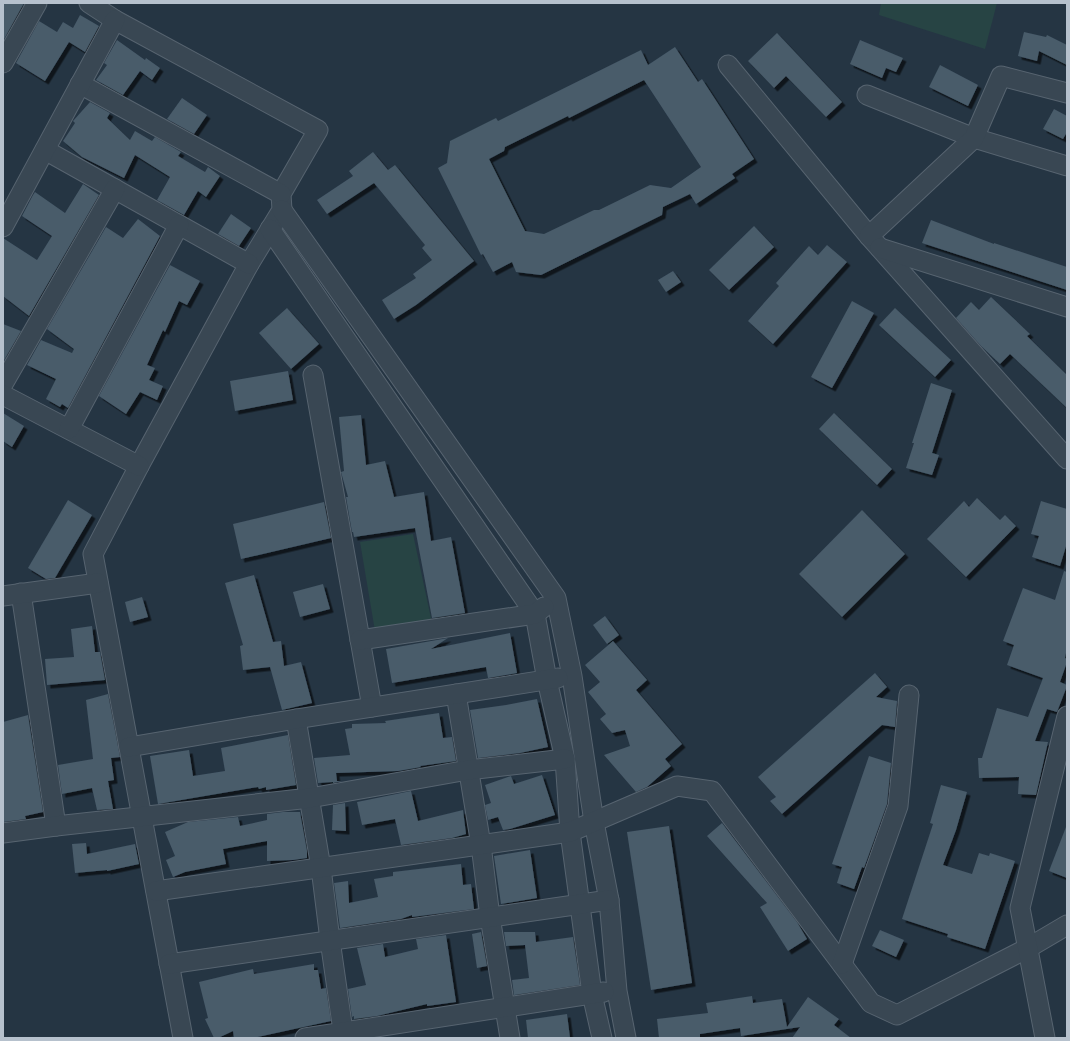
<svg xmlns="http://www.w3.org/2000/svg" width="1070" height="1041" viewBox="0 0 1070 1041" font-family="'Fira Sans',sans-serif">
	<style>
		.green { fill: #274444 }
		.building { fill: #485b6a; fill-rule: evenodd; filter: url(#shadow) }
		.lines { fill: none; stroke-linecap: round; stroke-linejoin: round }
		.street-casing { stroke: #576470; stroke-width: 21 }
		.street { stroke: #394753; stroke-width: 19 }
	</style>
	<defs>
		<filter id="shadow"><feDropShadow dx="3.5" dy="3.5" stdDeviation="0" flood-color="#0009"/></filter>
	</defs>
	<rect width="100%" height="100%" fill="#253543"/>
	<g class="green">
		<polygon points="881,3 997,3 985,49 879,15"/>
		<polygon points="413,534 432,623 375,631 360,542"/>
	</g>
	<g class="building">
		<polygon points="3,3 24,3 3,41"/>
		<polygon points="80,15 99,26 85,52 69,42 45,81 16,63 39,21 57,32 63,22 73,28"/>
		<polygon points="1024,32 1046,37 1047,35 1067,45 1067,65 1039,51 1037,61 1018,56"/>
		<polygon points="777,33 842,102 826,117 786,76 774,88 748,61"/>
		<polygon points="117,40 145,60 146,58 160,68 152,80 140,71 123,95 96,80 107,65 104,63"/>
		<polygon points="860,40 903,58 896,72 886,68 882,78 850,64"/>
		<path d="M 675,47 L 698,82 L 702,79 L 754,159 L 732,174 L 735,178 L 696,204 L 690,194 L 663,207 L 662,215 L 541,275 L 516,272 L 512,262 L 493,272 L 483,254 L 481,255 L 438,168 L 447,163 L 450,141 L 496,118 L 498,121 L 641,50 L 648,65 ZM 644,80 L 701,167 L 671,188 L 650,185 L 599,210 L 594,210 L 544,234 L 525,231 L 489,159 L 504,151 L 505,147 L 568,116 L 569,118 Z"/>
		<polygon points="940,65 978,85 968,106 929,87"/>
		<polygon points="182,98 207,115 194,134 167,119"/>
		<polygon points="90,102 110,113 107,118 130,140 135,131 152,141 155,137 181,152 178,156 205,172 208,167 220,176 206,197 198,191 184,215 157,200 170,177 135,155 124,178 82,157 63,141 75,123 73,121"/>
		<polygon points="1054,109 1067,116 1067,132 1063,139 1043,129"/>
		<polygon points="373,152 388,170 395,165 474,261 416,305 394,319 382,300 416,278 413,274 432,260 422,248 425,245 374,183 327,214 317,200 353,176 349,171"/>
		<polygon points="83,184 99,195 29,316 3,296 3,238 37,260 52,236 22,216 33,195 35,192 65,213"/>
		<polygon points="231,214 251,228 239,246 218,234"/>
		<polygon points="138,219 160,236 68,408 62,404 60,407 46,399 56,379 27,365 41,340 72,353 74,349 47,329 106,227 123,238"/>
		<polygon points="931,220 994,244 994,243 1067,267 1067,290 922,243"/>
		<polygon points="754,226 774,247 729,290 709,270"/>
		<polygon points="827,245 847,262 773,344 748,321 779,286 776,283 809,246 818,255"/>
		<polygon points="170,265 200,281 187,305 179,301 165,332 163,330 147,365 155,368 149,380 163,386 157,400 140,392 126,414 99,396"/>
		<polygon points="673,271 681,282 666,292 658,280"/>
		<polygon points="991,297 1030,334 1027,336 1067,375 1067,408 1010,354 1000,364 981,346 956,318 971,302 979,310"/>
		<polygon points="852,301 874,313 832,388 811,377"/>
		<polygon points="287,308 319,344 291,369 259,333"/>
		<polygon points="895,308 951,360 935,377 879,325"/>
		<polygon points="3,324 21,331 3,362"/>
		<polygon points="288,371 293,400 235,411 230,381"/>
		<polygon points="931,383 952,390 932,453 939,455 932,475 906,468 914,443 912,443"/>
		<polygon points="3,413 24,426 12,447 3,441"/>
		<polygon points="834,413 892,469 877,485 819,429"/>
		<polygon points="361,415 366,465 385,461 394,497 424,492 431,541 451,537 465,613 432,618 415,528 354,537 353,532 352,532 346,497 348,497 341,472 344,471 339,417"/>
		<polygon points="977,498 1000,520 1005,515 1016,526 966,577 927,539 964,501 969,507"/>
		<polygon points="68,500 92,515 55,578 46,579 28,568"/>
		<polygon points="1041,501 1067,509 1067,543 1060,566 1032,557 1039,536 1031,534"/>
		<polygon points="324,502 331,538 241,559 233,524"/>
		<polygon points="862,510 905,554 842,617 799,574"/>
		<polygon points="1064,571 1067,572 1067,648 1065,658 1067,659 1067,662 1060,682 1067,685 1067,686 1057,712 1047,709 1035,741 1048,742 1036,795 1018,794 1019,777 979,778 978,758 982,758 997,708 1028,717 1043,678 1007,665 1014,645 1003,641 1023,588 1055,600"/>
		<polygon points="254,575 273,642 281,641 284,666 301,662 312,703 282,710 270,667 243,670 240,646 243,645 225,583"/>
		<polygon points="323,584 330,609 300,617 293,592"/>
		<polygon points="142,597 148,617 130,622 125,602"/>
		<polygon points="605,616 619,635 607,644 593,625"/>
		<polygon points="92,626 95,652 100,652 105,680 47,685 45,659 74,657 71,629"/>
		<polygon points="510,633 517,673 488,678 486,667 392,683 386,649 448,638 431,649"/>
		<polygon points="613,641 647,680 636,690 682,744 665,759 671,766 647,787 636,792 604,755 630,746 625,730 612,733 600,719 606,714 588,692 600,682 585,665"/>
		<polygon points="875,673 887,687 876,697 897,701 895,727 882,725 782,814 770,801 776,797 758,777"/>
		<polygon points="108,694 120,757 111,758 114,780 108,781 113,809 97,810 92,788 62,794 58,765 93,759 86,700"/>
		<polygon points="537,699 548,747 520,753 478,758 470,710 506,705"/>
		<polygon points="439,713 443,738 452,737 456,761 420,766 421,767 398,771 336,773 337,781 335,781 342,781 333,783 333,782 318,783 314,758 350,755 345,729 352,728 352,724 386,723 385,721"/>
		<polygon points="28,715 43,812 25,816 26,819 3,822 3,722"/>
		<polygon points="288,735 296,785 266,790 266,787 259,789 258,787 158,804 150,756 189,750 193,776 225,771 221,748"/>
		<polygon points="869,756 891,763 887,804 864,868 862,867 854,889 837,883 842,867 832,864"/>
		<polygon points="542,775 555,815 510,829 503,830 498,817 488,820 485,805 491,803 485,785 511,776 514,784"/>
		<polygon points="941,785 967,792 956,830 943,865 972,874 979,853 989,856 990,853 1015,861 985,949 947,937 948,934 902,919 933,824 930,823"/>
		<polygon points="411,791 418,821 463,810 466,834 452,838 401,845 395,819 362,825 357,802"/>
		<polygon points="345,803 346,831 332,830 333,805"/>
		<polygon points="283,812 300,812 307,851 307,858 293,860 267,861 267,841 223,849 226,864 185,872 173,877 166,860 175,856 165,832 188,822 238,817 240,826 267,820 267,814"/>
		<polygon points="722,823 797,922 807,939 788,951 760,907 767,903 707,836"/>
		<polygon points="669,826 692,983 651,990 627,832"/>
		<polygon points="1066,827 1067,827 1067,878 1049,871"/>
		<polygon points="86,843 87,854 135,844 139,864 107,871 107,870 75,873 72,844"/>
		<polygon points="530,850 537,898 501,904 494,856"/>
		<polygon points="461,864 463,885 471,884 474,909 412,917 412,915 401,919 340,928 334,883 348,881 349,903 378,897 374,879 393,876 393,872"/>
		<polygon points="880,930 904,940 896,957 872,946"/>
		<polygon points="481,932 487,966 477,968 472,934"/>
		<polygon points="504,932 535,932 536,942 573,937 580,985 514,995 512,980 529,978 525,945 506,946"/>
		<polygon points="446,935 456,1002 427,1006 427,1004 377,1016 354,1019 354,1016 352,1017 348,989 366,985 357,948 383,944 385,957 418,949 416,939"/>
		<polygon points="314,964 314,970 318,970 321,989 326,988 331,1021 253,1038 234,1038 233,1031 218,1038 214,1038 205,1019 208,1018 199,982 253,969 254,974"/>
		<polygon points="752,996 753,1003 782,999 787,1027 808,997 839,1019 834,1025 851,1038 792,1038 800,1027 741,1036 740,1028 700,1034 700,1038 659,1038 657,1019 708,1013 706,1003"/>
		<polygon points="567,1014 570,1038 528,1038 526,1020"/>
	</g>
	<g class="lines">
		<defs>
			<g id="street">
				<polyline points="89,3 115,20 318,130 281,194 282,210 249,264 139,466 93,554 183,1038"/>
				<polyline points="3,63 37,3"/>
				<polyline points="728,65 869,236 1067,459"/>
				<polyline points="80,84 281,194"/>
				<polyline points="867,95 974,138 1067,166"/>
				<polyline points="45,150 249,264"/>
				<polyline points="282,210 556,598 572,676 594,822 609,900 617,991 626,1038"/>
				<polyline points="3,227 115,20"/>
				<polyline points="270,229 535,614 547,680 565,759 570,832 592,994 602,1038"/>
				<polyline points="869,236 974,138 1001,76 1067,93"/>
				<polyline points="880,248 1067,307"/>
				<polyline points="313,375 372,707"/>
				<polyline points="3,384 115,189"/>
				<polyline points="3,395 139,466"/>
				<polyline points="69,429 179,225"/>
				<polyline points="21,593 56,826"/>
				<polyline points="3,596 98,583"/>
				<polyline points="360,640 535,614 544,607"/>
				<polyline points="456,694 481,845 490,917 510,1038"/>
				<polyline points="296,719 321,868 330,940 344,1038"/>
				<polyline points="129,747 296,719 558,678"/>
				<polyline points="3,833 56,826 310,798 468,770 565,759"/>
				<polyline points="156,891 570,832 677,786 712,791 871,1003 897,1015 1028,948 1067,925"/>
				<polyline points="169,964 609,900"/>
				<polyline points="842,964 898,806 909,695"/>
				<polyline points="305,1038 604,992"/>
				<polyline points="1045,1038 1020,908 1067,716"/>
			</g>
		</defs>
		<use href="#street" class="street-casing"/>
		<use href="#street" class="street"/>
	</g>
	<rect width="1070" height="1041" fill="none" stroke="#b6c1cd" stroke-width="8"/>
</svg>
